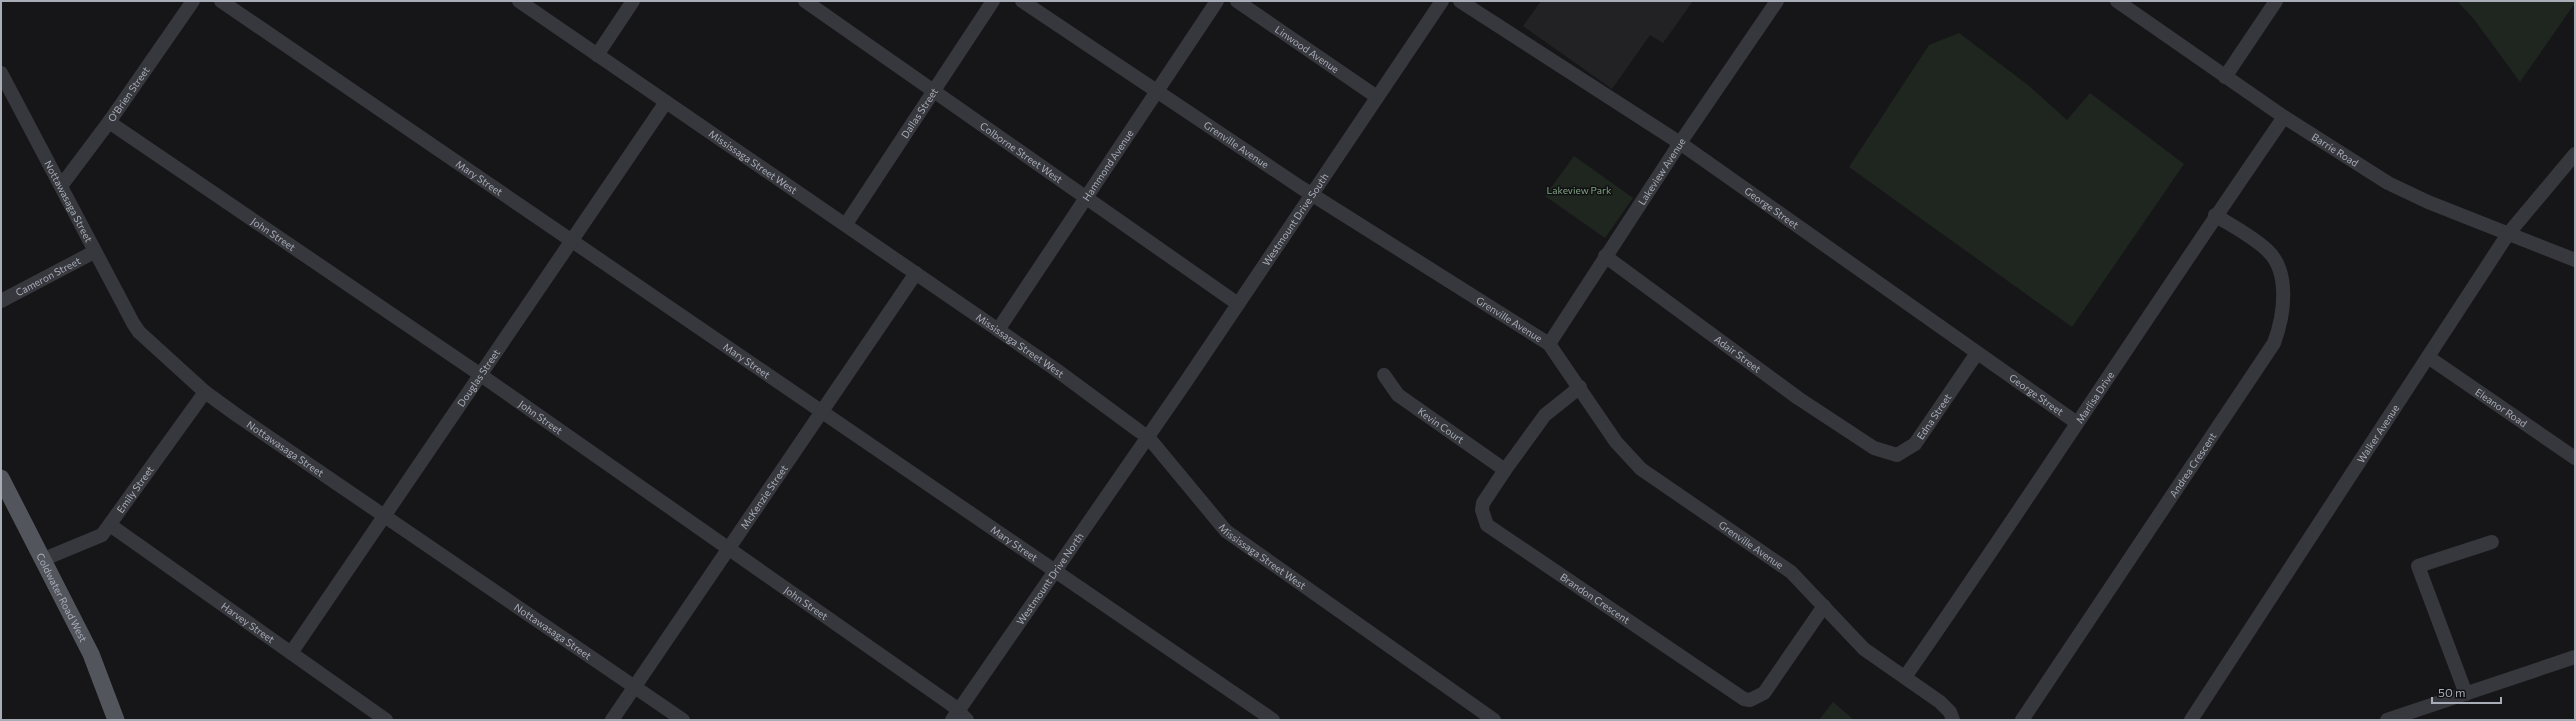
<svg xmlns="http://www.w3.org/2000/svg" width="2576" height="721" viewBox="0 0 2576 721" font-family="Commissioner,sans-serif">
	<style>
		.built { fill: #222225 }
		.green { fill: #1e261f }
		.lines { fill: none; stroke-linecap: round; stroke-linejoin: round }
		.minor { stroke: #37383d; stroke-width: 14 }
		.major { stroke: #53555c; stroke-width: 17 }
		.labels { text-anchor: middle; stroke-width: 3; stroke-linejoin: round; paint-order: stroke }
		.street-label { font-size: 10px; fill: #a8adb8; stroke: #111113 }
		.park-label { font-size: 10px; fill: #7fa381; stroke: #111113 }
	</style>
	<rect width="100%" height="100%" fill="#161618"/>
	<polygon class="built" points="1541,1 1693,1 1663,43 1650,35 1612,89 1523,26"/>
	<g class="green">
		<polygon points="2457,1 2575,1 2575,3 2520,82 2473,18"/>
		<polygon points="1959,33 2028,85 2067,120 2090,93 2184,164 2072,327 1849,167 1929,45"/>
		<polygon points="1574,156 1633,198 1605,238 1545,196"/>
		<polygon points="1833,702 1854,720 1819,720"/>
	</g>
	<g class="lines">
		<g class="minor">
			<path id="s1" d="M 221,1 L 1273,720"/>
			<path id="s2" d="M 519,1 L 1055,369 L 1139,431 L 1148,437 L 1226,531 L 1494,720"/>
			<path id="s3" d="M 805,1 L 1238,304"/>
			<path id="s4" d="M 1022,1 L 1300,187 L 1549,344 L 1616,442 L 1641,469 L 1791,572 L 1864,649 L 1940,702 L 1950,712 L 1953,720"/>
			<path id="s5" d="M 1237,1 L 1377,97"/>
			<path id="s6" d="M 1460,1 L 1680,143 L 2077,423"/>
			<path id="s7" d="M 2117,1 L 2284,117 L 2388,183 L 2428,202 L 2575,260"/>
			<polyline points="597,55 633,1"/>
			<path id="s8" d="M 1,73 L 133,323 L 139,332 L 205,392 L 238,416 L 683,720"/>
			<polyline points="2225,77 2276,1"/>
			<path id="s9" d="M 109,122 L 475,371 L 952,705 L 967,720"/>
			<path id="s10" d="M 61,186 L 109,122 L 193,1"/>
			<path id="s11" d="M 846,224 L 993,1"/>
			<path id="s12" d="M 1605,256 L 1798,398 L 1874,448 L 1897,455 L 1915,444 L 1977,353"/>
			<path id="s13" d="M 1,301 L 94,252"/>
			<path id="s14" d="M 998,330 L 1217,1"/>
			<path id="s15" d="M 1549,344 L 1680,143 L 1777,1"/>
			<path id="s16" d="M 2428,357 L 2575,458"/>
			<path id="s17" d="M 1384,375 L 1398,395 L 1505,470"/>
			<path id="s18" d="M 1580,387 L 1545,415 L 1505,470 L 1483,503 L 1482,510 L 1487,525 L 1744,699 L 1750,700 L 1764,693 L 1824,606"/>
			<path id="s19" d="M 110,525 L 386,720"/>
			<path id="s20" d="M 44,559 L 102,535 L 205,392"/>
			<path id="s21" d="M 291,653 L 666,102"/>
			<path id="s22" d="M 1905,677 C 2034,492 2156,302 2284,117"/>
			<polyline points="2466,694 2418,566 2492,542"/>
			<path id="s23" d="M 612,720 L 916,273"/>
			<path id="s24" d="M 952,720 L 1185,383 L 1442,1"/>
			<path id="s25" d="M 2022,720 L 2274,343 C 2284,316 2291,272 2267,250 C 2252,236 2232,226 2215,215"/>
			<path id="s26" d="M 2191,720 L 2508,234 L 2575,154"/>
			<polyline points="2387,720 2575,657"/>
		</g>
		<path class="major" id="s27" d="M 1,478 L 91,654 L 116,720"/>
	</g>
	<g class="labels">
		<g class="street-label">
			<text dy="4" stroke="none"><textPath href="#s5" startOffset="85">Linwood Avenue</textPath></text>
			<text dy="4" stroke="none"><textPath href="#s10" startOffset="114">O'Brien Street</textPath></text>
			<text dy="4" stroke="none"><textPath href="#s11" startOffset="133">Dallas Street</textPath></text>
			<text dy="4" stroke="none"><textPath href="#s4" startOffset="258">Grenville Avenue</textPath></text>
			<text dy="4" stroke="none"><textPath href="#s7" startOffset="264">Barrie Road</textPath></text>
			<text dy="4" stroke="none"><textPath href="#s3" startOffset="264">Colborne Street West</textPath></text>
			<text dy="4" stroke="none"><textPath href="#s2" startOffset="284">Mississaga Street West</textPath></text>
			<text dy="4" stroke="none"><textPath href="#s14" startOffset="198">Hammond Avenue</textPath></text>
			<text dy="4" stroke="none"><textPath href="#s15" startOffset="206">Lakeview Avenue</textPath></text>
			<text dy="4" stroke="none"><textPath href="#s1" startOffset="313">Mary Street</textPath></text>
			<text dy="4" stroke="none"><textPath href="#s8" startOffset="145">Nottawasaga Street</textPath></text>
			<text dy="4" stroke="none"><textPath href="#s6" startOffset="374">George Street</textPath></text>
			<text dy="4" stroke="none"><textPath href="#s24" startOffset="607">Westmount Drive South</textPath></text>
			<text dy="4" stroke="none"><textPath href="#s9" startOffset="199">John Street</textPath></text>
			<text dy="4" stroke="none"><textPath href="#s13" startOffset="53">Cameron Street</textPath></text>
			<text dy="4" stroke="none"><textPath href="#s4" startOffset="582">Grenville Avenue</textPath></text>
			<text dy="4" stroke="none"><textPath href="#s2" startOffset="608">Mississaga Street West</textPath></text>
			<text dy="4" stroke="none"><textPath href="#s12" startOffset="165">Adair Street</textPath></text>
			<text dy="4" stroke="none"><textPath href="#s1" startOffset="637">Mary Street</textPath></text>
			<text dy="4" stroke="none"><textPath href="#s21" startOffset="333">Douglas Street</textPath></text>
			<text dy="4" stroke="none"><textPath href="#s6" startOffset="698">George Street</textPath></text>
			<text dy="4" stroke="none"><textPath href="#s22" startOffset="338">Marlisa Drive</textPath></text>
			<text dy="4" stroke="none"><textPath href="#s16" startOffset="89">Eleanor Road</textPath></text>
			<text dy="4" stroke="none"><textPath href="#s9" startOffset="523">John Street</textPath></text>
			<text dy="4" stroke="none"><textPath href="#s12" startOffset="409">Edna Street</textPath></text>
			<text dy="4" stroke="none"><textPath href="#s17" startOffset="77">Kevin Court</textPath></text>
			<text dy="4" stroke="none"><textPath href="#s26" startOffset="342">Walker Avenue</textPath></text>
			<text dy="4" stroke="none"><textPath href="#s8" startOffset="481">Nottawasaga Street</textPath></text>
			<text dy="4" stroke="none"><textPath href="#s25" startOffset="307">Andrea Crescent</textPath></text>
			<text dy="4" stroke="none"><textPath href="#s20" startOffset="119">Emily Street</textPath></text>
			<text dy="4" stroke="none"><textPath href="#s23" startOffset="270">McKenzie Street</textPath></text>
			<text dy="4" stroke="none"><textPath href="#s1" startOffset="961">Mary Street</textPath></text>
			<text dy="4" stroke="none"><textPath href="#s4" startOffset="918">Grenville Avenue</textPath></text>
			<text dy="4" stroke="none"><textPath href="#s2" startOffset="932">Mississaga Street West</textPath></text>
			<text dy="4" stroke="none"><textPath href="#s24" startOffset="172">Westmount Drive North</textPath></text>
			<text dy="4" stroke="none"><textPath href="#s27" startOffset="134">Coldwater Road West</textPath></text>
			<text dy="4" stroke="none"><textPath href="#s18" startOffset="306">Brandon Crescent</textPath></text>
			<text dy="4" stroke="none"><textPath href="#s9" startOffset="847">John Street</textPath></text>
			<text dy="4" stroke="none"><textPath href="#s19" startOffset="169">Harvey Street</textPath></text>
			<text dy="4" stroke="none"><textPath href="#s8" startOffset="805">Nottawasaga Street</textPath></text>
		</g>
		<g class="park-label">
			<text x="1579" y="194">Lakeview Park</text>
		</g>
	</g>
	<rect width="2576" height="721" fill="none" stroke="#a8adb8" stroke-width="4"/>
	<path d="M2432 697v6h69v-6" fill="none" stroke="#a8adb8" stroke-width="2"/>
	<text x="2438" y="697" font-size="12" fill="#a8adb8" stroke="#111113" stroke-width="3" paint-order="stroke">50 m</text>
</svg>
